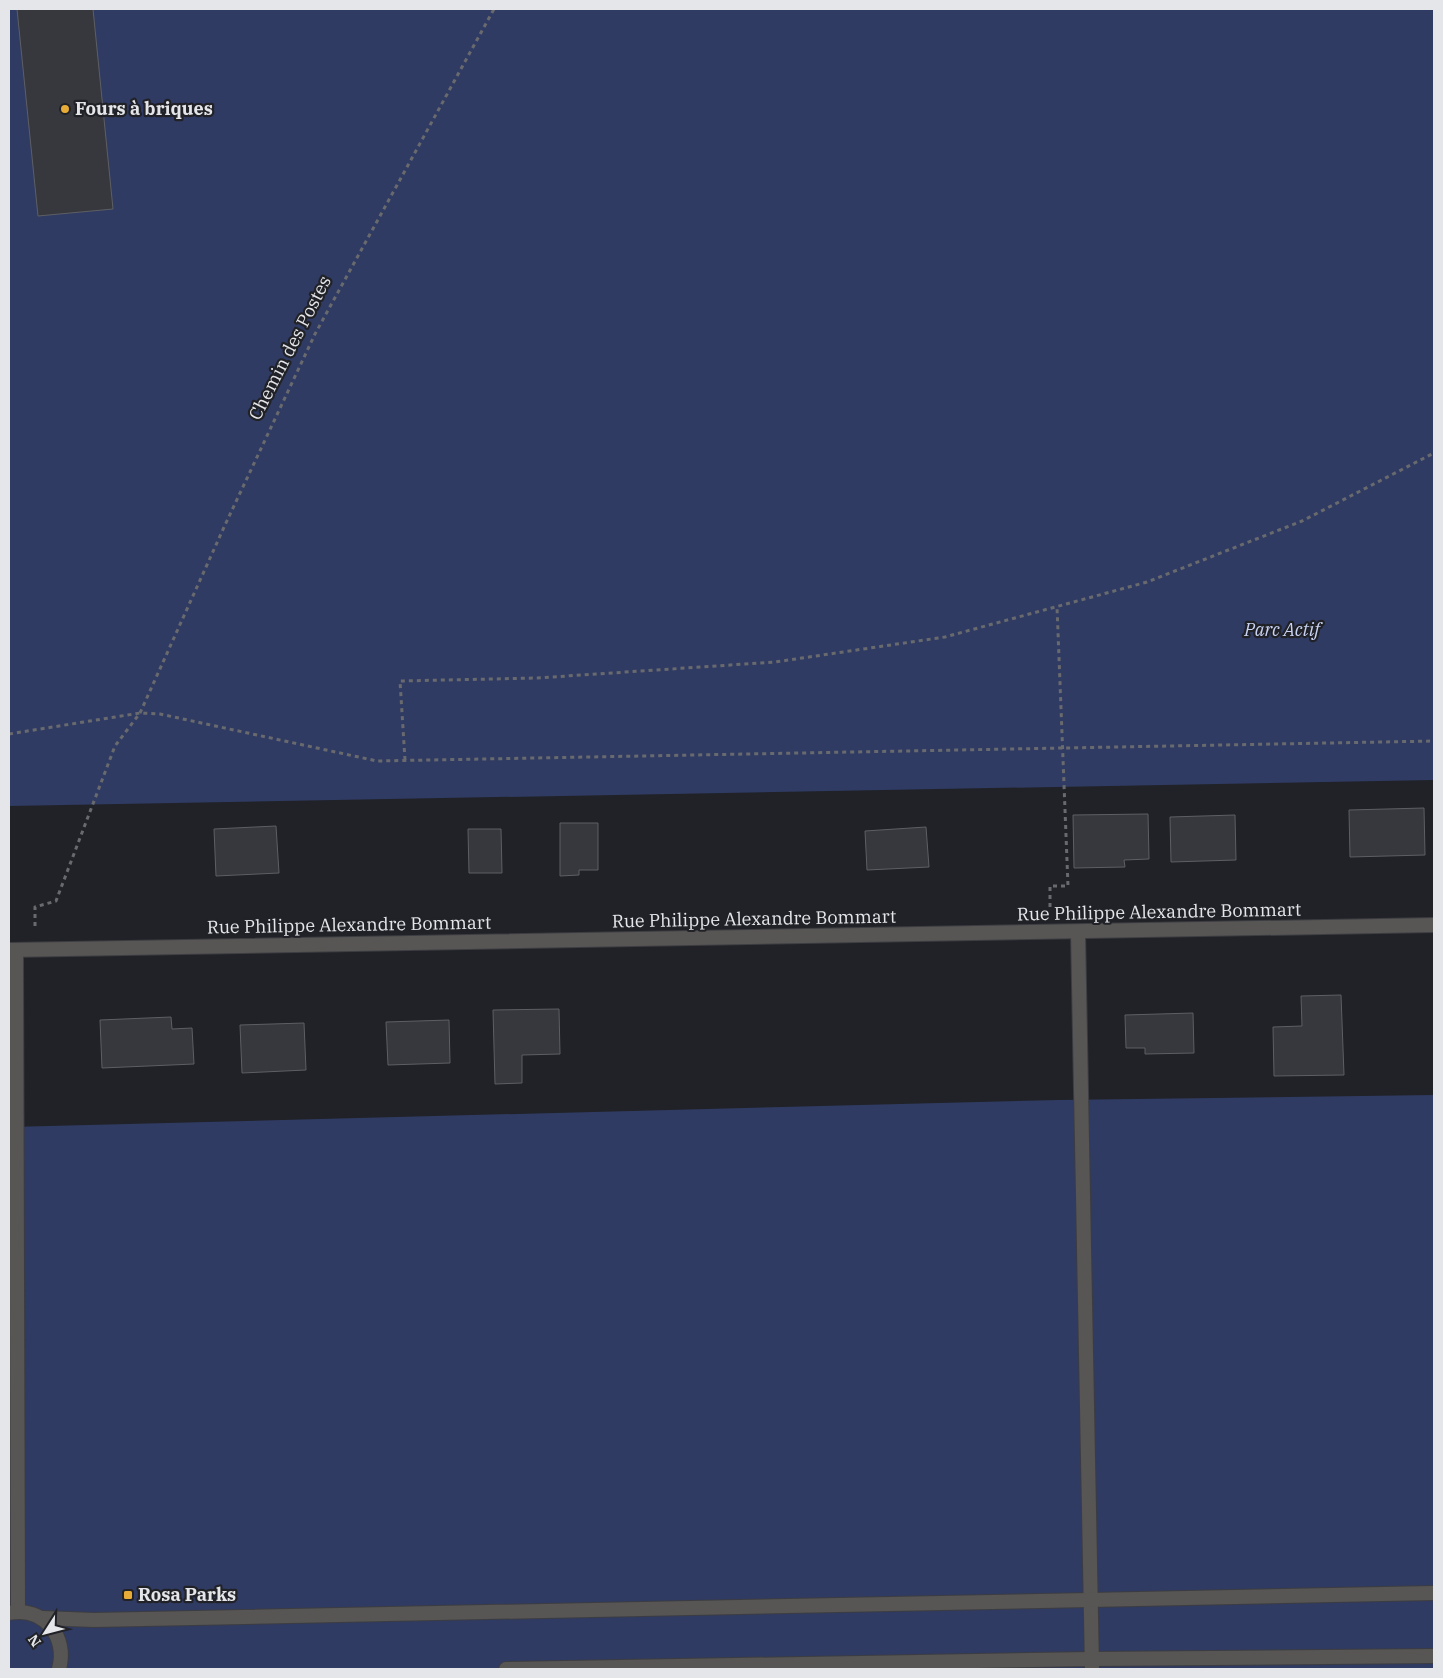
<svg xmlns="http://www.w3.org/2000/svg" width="1443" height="1678" viewBox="0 0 1443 1678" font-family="'IBM Plex Serif',serif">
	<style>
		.green { fill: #303b63 }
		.building { fill: #36383d; stroke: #5d5f64 }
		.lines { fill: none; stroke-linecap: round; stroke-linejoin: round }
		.minor-casing { stroke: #3c3d42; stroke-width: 16 }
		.path { stroke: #686a6e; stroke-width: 3; stroke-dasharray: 4 4; stroke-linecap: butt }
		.minor { stroke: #585654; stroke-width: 14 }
		.poi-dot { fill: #e7ac37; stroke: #202227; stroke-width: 2 }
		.labels { text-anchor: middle; stroke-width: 4.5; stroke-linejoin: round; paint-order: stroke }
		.poi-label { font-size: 18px; font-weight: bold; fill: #e5e6e9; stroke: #202227; text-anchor: start }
		.street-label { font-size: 18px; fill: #e5e6e9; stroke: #202227 }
		.park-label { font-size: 18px; font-style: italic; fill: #c9d3f3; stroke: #202227 }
	</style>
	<rect width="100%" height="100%" fill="#202227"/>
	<g class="green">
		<polygon points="9,9 1434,9 1434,780 9,806"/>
		<polygon points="1434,1095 1434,1669 9,1669 9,1127 1058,1100"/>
	</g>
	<g class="building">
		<polygon points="17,9 93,9 113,209 38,216"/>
		<polygon points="1424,808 1425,855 1350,857 1349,810"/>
		<polygon points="1148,814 1149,859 1124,860 1125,867 1074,868 1073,815"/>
		<polygon points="1235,815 1236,860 1171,862 1170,817"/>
		<polygon points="560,823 598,823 598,870 579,870 579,875 560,876"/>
		<polygon points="276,826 279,873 216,876 214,829"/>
		<polygon points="926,827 929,867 867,870 865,831"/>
		<polygon points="468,829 501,829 502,873 469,873"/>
		<polygon points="1341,995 1344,1075 1274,1076 1273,1027 1302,1026 1301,996"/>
		<polygon points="559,1009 560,1054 522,1055 522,1083 495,1084 493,1010"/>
		<polygon points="1193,1013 1194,1053 1145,1054 1145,1048 1126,1048 1125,1015"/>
		<polygon points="171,1017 172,1029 192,1028 194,1064 102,1068 100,1020"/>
		<polygon points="449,1020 450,1063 388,1065 386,1022"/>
		<polygon points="304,1023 306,1070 242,1073 240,1025"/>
	</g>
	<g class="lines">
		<defs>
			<g id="minor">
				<polyline points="1078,932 1092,1669"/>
				<polyline points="9,950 1434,925"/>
				<polyline points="16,950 18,1612"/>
				<path d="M 9,1613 C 44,1606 68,1637 59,1669"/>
				<polyline points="42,1618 94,1620 1434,1593"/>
				<polyline points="506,1669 1092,1659 1434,1656"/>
			</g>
		</defs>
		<use href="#minor" class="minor-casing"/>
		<g class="path">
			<polyline points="9,734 140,713 160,714 377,761 1434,741"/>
			<polyline points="405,760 400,681 537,678 775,662 945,637 1147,582 1302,521 1434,453"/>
			<polyline points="1050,907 1050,886 1068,886 1057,607"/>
			<polyline points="35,926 35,907 56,901 115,746 140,713 225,525 315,334 494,9"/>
		</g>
		<use href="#minor" class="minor"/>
	</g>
	<g class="poi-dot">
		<circle cx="65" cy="109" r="5"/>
		<rect x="123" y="1590" width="10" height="10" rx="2.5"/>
	</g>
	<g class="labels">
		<g class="poi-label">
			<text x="75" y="115">Fours à briques</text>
			<text x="138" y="1601">Rosa Parks</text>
		</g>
		<g class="street-label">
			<text transform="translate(290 348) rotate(-63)" y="6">Chemin des Postes</text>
			<text transform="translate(1159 912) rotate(-1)" y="6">Rue Philippe Alexandre Bommart</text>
			<text transform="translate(754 919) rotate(-1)" y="6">Rue Philippe Alexandre Bommart</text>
			<text transform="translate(349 925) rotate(-1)" y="6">Rue Philippe Alexandre Bommart</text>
		</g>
		<g class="park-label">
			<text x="1282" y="636">Parc Actif</text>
		</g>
	</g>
	<rect width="1443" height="1678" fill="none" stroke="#e5e6e9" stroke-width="20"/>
	<g transform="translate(45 1633) rotate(234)" stroke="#202227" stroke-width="4" paint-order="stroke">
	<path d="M0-4L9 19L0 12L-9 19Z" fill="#e5e6e9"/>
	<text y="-8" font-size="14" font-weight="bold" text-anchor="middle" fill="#e5e6e9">N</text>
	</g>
</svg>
